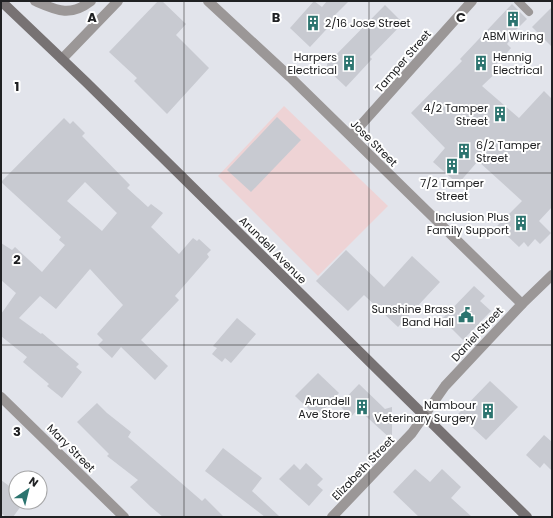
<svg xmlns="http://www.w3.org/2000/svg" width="553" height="518" viewBox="0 0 553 518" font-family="Poppins,sans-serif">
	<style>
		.industrial { fill: #eed3d5 }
		.building { fill: #c8cad1; fill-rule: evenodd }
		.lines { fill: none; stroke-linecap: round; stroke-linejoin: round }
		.service { stroke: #9b9797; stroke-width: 8 }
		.minor { stroke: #9b9797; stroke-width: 10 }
		.secondary { stroke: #777273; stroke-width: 10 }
		.grid { fill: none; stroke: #202123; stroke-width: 1; stroke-opacity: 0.55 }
		.labels { text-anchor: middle; stroke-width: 4; stroke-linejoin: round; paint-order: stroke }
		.poi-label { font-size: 11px; fill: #202123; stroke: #fff; text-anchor: end }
		.street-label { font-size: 11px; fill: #202123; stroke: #fff }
		.grid-label { font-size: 13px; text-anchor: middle; font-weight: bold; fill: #202123; stroke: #fff; stroke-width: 4; stroke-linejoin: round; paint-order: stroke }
	</style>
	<rect width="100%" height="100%" fill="#e2e4eb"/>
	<polygon class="industrial" points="284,106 388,206 318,276 218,176"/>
	<g class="building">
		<polygon points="158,1 162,1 186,24 176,35 209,68 167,114 134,81 137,78 109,52"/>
		<polygon points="314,1 322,7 327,1 349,1 333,17 336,19 310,47 290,28"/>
		<polygon points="512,4 527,19 508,38 510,40 507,44 511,48 497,64 501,68 482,86 519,118 544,91 552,99 552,207 539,221 551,233 540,244 535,239 528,247 524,242 519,247 497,226 522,201 478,161 458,184 433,162 445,148 411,113 462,61 460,59"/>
		<polygon points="385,5 403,23 370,57 372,59 346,87 327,69 327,64"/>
		<polygon points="552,7 552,47 532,27"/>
		<polygon points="277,117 301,140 251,192 227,170"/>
		<path d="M 64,118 L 70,124 L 73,121 L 85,133 L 82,136 L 130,185 L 127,188 L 148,207 L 151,204 L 163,213 L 151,227 L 179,254 L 193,238 L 197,241 L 199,239 L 211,250 L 207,254 L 209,257 L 175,296 L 179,300 L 141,340 L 168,366 L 155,380 L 121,347 L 112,358 L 98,345 L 103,340 L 97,334 L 123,305 L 90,269 L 56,309 L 40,296 L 19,318 L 41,334 L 42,333 L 79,364 L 76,367 L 82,372 L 62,398 L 47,386 L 49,384 L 23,362 L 27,357 L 1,336 L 1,314 L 16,293 L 1,280 L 1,243 L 12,250 L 15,247 L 42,272 L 65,245 L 59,240 L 61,237 L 1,182 ZM 85,182 L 117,213 L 102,231 L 67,201 Z"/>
		<polygon points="346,250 384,287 412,256 440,282 398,327 364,295 348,311 316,281"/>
		<polygon points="474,286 485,296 480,301 491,311 463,340 442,319"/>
		<polygon points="237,318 256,334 231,363 225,358 222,362 212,354 217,348 213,346"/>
		<polygon points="318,373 339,393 317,417 295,396"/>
		<polygon points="490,381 518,407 486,440 458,414"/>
		<polygon points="359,384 385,409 392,407 392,440 358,409 351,417 339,405"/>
		<polygon points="97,403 107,413 131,432 128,437 202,501 205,498 224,517 163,517 151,507 130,487 138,480 107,456 109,454 77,422"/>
		<polygon points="544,435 552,442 552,471 544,463 540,468 526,455"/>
		<polygon points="223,448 262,478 252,491 279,516 278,517 265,517 205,471"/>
		<polygon points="306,463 323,479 317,485 323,490 309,506 279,479 294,464 300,470"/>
		<polygon points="415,469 430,482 442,469 461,487 451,498 472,517 419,517 393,492"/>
		<polygon points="1,480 16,491 16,502 24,502 13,517 6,517 1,513"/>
	</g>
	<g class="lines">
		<polyline class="service" points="518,1 529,12"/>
		<g class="minor">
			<path d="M 35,1 C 58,11 70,17 91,1"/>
			<polyline points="208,1 290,77 522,304"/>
			<polyline points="62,59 118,1"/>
			<polyline points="351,136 472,1"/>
			<polyline points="1,397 124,517"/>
			<polyline points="332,517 412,433 445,386 522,304 552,275"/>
		</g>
		<polyline class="secondary" points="1,1 86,82 527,517"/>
	</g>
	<path class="grid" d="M 184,1 L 184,517M 369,1 L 369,517M 1,173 L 552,173M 1,345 L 552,345"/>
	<defs>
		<symbol id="building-bare" viewBox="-9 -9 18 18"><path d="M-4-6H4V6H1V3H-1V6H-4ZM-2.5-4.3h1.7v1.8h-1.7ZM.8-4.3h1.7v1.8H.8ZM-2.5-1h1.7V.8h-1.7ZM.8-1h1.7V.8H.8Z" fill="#2c746f" stroke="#fff" stroke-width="2.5" paint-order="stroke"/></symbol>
		<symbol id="civic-bare" viewBox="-9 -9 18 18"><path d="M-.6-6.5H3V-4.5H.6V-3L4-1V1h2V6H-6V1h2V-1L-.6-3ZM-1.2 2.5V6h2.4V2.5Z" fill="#2c746f" stroke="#fff" stroke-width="2.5" paint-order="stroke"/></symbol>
	</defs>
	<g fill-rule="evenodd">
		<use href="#building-bare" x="502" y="8" width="22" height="22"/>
		<use href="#building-bare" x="302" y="12" width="22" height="22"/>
		<use href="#building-bare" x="338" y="52" width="22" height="22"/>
		<use href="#building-bare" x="470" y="52" width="22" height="22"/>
		<use href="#building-bare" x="489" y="103" width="22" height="22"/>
		<use href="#building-bare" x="453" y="140" width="22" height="22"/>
		<use href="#building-bare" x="441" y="155" width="22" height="22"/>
		<use href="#building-bare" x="510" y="212" width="22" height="22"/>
		<use href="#civic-bare" x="455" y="304" width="22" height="22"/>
		<use href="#building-bare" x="351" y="396" width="22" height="22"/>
		<use href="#building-bare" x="477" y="400" width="22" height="22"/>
	</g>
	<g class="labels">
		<g class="poi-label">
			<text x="325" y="27" text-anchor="start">2/16 Jose Street</text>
			<text x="513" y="40" text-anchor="middle">ABM Wiring</text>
			<text x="337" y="61">Harpers<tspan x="337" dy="13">Electrical</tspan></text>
			<text x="493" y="61" text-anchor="start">Hennig<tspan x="493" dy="13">Electrical</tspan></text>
			<text x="488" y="112">4/2 Tamper<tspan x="488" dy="13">Street</tspan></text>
			<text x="476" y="149" text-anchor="start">6/2 Tamper<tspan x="476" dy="13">Street</tspan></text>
			<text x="452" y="187" text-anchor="middle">7/2 Tamper<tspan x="452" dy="13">Street</tspan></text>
			<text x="509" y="221">Inclusion Plus<tspan x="509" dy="13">Family Support</tspan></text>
			<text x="454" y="313">Sunshine Brass<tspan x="454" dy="13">Band Hall</tspan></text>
			<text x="350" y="405">Arundell<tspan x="350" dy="13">Ave Store</tspan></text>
			<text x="476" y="409">Nambour<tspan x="476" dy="13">Veterinary Surgery</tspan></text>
		</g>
		<g class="street-label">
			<text transform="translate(403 61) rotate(-49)" y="4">Tamper Street</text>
			<text transform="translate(374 143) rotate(45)" y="4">Jose Street</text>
			<text transform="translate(273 250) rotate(45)" y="4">Arundell Avenue</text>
			<text transform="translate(477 334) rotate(-47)" y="4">Daniel Street</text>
			<text transform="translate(71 448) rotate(45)" y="4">Mary Street</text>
			<text transform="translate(363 468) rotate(-46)" y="4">Elizabeth Street</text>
		</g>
	</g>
	<g class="grid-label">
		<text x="92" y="22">A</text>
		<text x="276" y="22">B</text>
		<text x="461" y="22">C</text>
		<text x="17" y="91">1</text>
		<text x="17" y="264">2</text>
		<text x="17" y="436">3</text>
	</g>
	<rect width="553" height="518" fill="none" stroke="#202123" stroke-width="4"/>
	<g transform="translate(28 490) rotate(35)"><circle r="19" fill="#ffffff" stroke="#a6a6a7"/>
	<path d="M0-3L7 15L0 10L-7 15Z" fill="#2c746f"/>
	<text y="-6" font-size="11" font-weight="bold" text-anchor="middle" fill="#202123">N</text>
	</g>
</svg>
